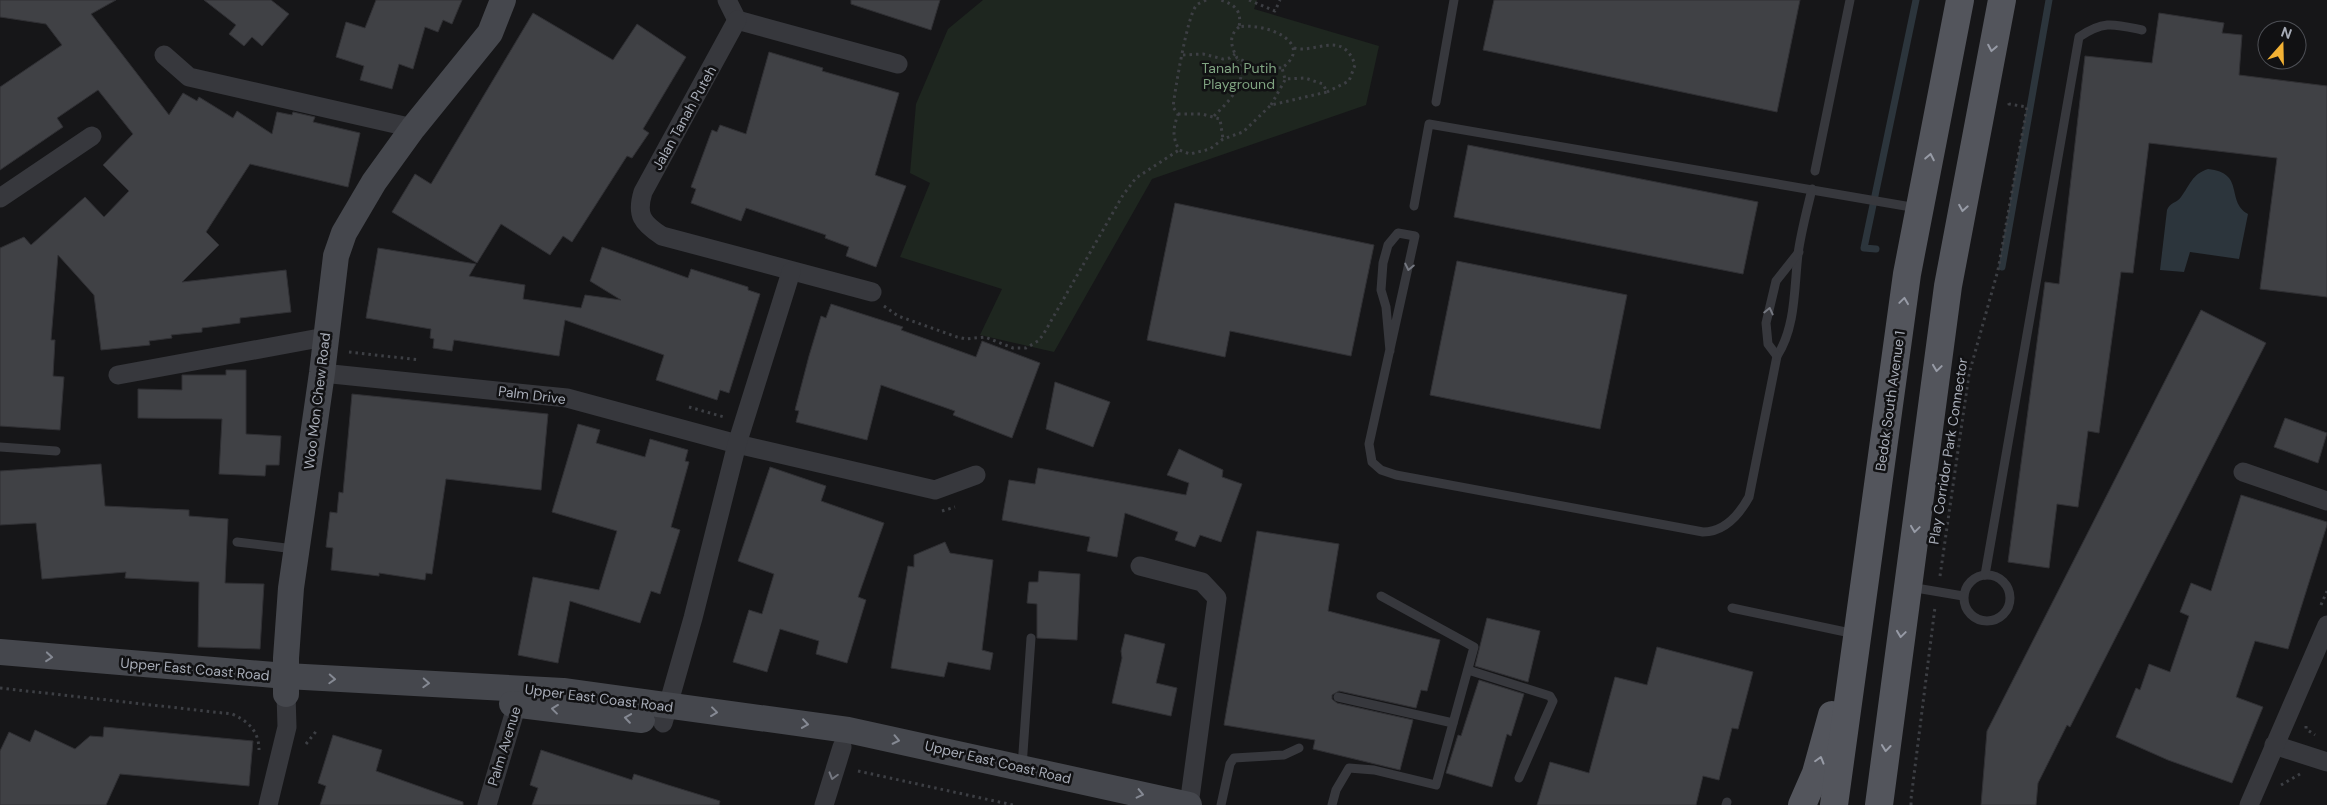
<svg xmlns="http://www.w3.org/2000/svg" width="2327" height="805" viewBox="0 0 2327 805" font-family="'DM Sans',sans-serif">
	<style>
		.green { fill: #1e261f }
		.water { fill: #2c353c }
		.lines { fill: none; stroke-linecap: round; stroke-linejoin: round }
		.stream { stroke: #2c353c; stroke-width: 7 }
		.building { fill: #404145; stroke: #303034 }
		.path { stroke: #3d3f44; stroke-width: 3; stroke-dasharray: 2.5 4; stroke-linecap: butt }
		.lane { stroke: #37383d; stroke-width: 9 }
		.street { stroke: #37383d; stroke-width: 19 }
		.secondary { stroke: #45474d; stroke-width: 26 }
		.primary { stroke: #53555c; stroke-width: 28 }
		.oneway { stroke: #979ba6 }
		.oneway2 { stroke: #757881 }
		.oneway3 { stroke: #858993 }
		.labels { text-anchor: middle; stroke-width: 5; stroke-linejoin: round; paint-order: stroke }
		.park-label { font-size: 14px; fill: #7fa381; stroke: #111113 }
		.street-label { font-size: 14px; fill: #a8adb8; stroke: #111113 }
	</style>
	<rect width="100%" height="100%" fill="#161618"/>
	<polygon class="green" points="983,0 1257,0 1254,9 1379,46 1366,105 1152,179 1054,352 980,335 1002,289 900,257 930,183 910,173 916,104 948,29"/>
	<path class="water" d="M 2208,169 C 2246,173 2225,201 2248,214 L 2239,259 L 2190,252 L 2184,272 L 2160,270 L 2167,210 C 2170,202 2177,203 2181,197 C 2190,185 2192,174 2208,169 Z"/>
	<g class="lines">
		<g class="stream">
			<polyline points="1876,249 1864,248 1916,0"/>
			<polyline points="2002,267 2049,0"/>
		</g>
	</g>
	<g class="building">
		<polygon points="0,0 116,0 91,14 169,115 183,93 197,101 199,97 233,118 237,111 272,134 277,112 292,115 293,112 315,117 313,122 360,133 348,187 250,164 206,232 219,245 182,282 286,270 291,312 240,318 240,323 202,328 202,332 171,335 172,338 149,341 150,345 101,350 94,295 58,255 51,340 55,340 53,376 64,377 60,430 0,426 0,248 24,237 31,245 85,197 104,217 129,191 103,165 133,134 98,90 57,118 63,127 0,170 0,87 62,45 46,24 0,17"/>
		<polygon points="204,0 271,0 289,14 262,46 252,37 244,46 229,34 236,25"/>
		<polygon points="376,0 462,0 452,24 443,20 438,32 425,27 413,69 399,64 392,89 360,80 364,66 336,57 346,22 365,28"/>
		<polygon points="851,0 940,0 931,30 851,4"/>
		<polygon points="1494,0 1800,0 1777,112 1483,50"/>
		<polygon points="533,13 613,60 637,24 686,57 643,129 649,133 632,158 627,156 572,242 563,236 550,255 501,224 477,263 392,212 415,174 431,184"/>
		<polygon points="2159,13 2224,23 2222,33 2242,35 2239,75 2327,86 2327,297 2260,289 2277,158 2149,143 2133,273 2121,272 2099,433 2088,431 2078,507 2057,504 2049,568 2008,562 2045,282 2059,284 2085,56 2152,63"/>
		<polygon points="769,52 823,68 822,71 899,93 875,175 906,186 876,267 846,256 849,247 825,238 826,235 746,208 741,221 691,203 696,189 691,187 712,130 717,132 720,125 746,134"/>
		<polygon points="1468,145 1758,202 1743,274 1454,217"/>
		<polygon points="1175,203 1374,245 1351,356 1230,331 1225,357 1147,340"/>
		<polygon points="602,247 688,278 691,269 748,287 748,290 760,294 729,393 720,390 717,400 656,380 664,355 565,320 559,356 454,340 452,351 433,348 434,339 430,338 431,329 366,318 378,248 476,264 469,276 525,285 523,299 581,308 585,295 621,300 590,281"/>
		<polygon points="1457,261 1627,295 1600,429 1430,395"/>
		<polygon points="831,304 903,327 901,330 976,357 982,341 1040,363 1012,438 953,415 955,411 881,385 867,440 796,422 799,411 795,410 809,356 821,316 826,318"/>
		<polygon points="2201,310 2266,343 2070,727 2067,725 2038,783 2036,805 1981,805 1987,731"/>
		<polygon points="226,370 246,370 246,434 281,436 279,465 266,465 265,476 219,474 222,419 138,418 138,389 182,390 182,375 226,375"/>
		<polygon points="1055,382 1110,402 1093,447 1046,429"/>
		<polygon points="352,394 548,414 541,490 446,479 432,574 426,573 425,580 379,573 379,576 331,570 333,548 326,547 330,512 337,513 339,492 343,493"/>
		<polygon points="2285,418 2327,433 2318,463 2274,447"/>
		<polygon points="578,424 600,430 596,443 645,457 650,439 688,450 685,461 689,462 671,527 680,530 660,594 651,591 640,623 570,601 558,663 518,655 533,577 599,590 617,531 552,512"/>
		<polygon points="1179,449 1223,470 1222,477 1242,484 1221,542 1200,535 1195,547 1175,540 1178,532 1125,513 1117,557 1087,551 1090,537 1002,520 1009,480 1035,484 1038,468 1186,495 1189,483 1167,475"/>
		<polygon points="101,464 105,506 189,510 189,516 228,519 225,583 264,584 260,649 198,647 199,582 125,578 126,572 42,579 36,523 0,525 0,471"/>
		<polygon points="770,467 826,486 821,501 884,523 858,597 866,600 847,663 816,654 819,641 780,629 767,672 733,662 749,610 762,614 774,574 738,561"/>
		<polygon points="2241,495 2327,522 2327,525 2288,649 2255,641 2236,697 2263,707 2232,783 2168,760 2116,737 2136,688 2140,690 2149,664 2170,672 2189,616 2180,612 2191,583 2211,591"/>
		<polygon points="1257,531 1339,544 1328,611 1440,640 1427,691 1421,690 1416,708 1339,691 1332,695 1332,699 1337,703 1413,720 1400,770 1313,749 1315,740 1224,725"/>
		<polygon points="945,542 950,553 993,560 982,650 993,653 990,670 948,662 944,677 891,668 908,566 914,567 914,555"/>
		<polygon points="1039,571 1080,574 1077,640 1037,638 1037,604 1027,603 1029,582 1038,582"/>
		<polygon points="1487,618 1540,631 1528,682 1475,666"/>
		<polygon points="1125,634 1165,644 1156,683 1177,688 1171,716 1112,703 1122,658 1121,651"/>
		<polygon points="1657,647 1753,672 1738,729 1732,728 1719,780 1703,776 1696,805 1537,805 1550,762 1589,773 1615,677 1647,685"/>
		<polygon points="1479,680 1524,694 1511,736 1507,734 1492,787 1446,773 1458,735 1461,736"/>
		<polygon points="104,727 253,741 249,786 120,774 106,805 0,805 0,751 9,732 30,742 35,730 75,749 90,736 103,737"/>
		<polygon points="333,735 382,750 376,771 463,802 463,805 320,805 326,786 318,783"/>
		<polygon points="541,750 632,780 634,774 668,785 720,801 719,805 532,805 538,788 530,785"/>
	</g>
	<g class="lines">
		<g class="path">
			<path d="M 1206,0 C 1203,2 1198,3 1196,6 C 1187,17 1175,90 1173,107 L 1178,114 C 1173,129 1172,136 1179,150 L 1190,154 L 1210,149 L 1223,139 L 1243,132 L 1271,105 L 1327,92 L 1323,84 L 1305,78 L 1285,79 L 1282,68 C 1317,42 1263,22 1239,27 C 1242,11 1235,4 1220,0"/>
			<polyline points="1249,0 1275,11 1280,0"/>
			<path d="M 1239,27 C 1228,36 1231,46 1237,58 L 1257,67 L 1282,68"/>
			<path d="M 1294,48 C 1315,54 1343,29 1355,65 L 1349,81 L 1327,92"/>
			<polyline points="1183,55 1203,54 1223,59 1230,58 1235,54"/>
			<polyline points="1271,105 1285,80"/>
			<polyline points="1178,114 1202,114 1220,119 1223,139"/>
			<path d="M 1214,116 C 1229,101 1249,82 1238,60"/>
			<polyline points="884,306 898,316 957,337 966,339 985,337 1013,348 1026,348 1038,341 1043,335 1123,195 1136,178 1179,150"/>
			<polyline points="349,352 420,360"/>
			<polyline points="689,407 724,417"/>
			<polyline points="942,511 955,507"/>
			<polyline points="1940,576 1969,374 1998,270 2027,107 2009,104 2010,101"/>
			<polyline points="2321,605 2327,591"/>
			<path d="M 0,688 L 232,714 C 248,721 259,731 259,750"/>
			<polyline points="2306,726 2306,729 2315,735"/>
			<polyline points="306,744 318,729"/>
			<polyline points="858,771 1013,805"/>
			<polyline points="2281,785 2300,774"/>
			<polyline points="1911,805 1911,799 1935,607"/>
		</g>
		<g class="lane">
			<polyline points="1436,102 1454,0"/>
			<polyline points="1815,171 1850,0"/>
			<polyline points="1414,206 1429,124 1917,208"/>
			<path d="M 1390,351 L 1386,307 L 1381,290 L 1383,263 L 1388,245 L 1398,233 L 1415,236 L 1369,444 L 1372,462 L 1381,470 L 1396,475 L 1703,532 C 1725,532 1739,515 1749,497 L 1777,356 C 1796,327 1794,288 1798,254 C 1801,232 1807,210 1812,189"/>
			<polyline points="1777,356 1768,344 1766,323 1776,281 1799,252"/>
			<polyline points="0,447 56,451"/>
			<polyline points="237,542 294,549"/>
			<circle cx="1987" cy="598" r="23"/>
			<path d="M 1985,575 L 2079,37 C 2104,20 2114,24 2142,30"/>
			<polyline points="1910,587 1963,596"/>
			<polyline points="1732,608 1855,634"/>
			<polyline points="1468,670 1550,696 1553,701 1519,778"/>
			<polyline points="1338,697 1453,723"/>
			<polyline points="1022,767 1031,638"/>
			<polyline points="1221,805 1230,764 1234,758 1284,755 1299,748"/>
			<polyline points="1332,805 1336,790 1349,768 1374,770 1436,785 1474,647 1381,596"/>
			<polyline points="1726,805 1727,802"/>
		</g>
		<g class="street">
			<polyline points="727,0 737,20 898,64"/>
			<path d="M 737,20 L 643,192 C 636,215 642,223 662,236 L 872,292"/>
			<polyline points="164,55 189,77 413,128"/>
			<polyline points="0,198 92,136"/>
			<polyline points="322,373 567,398 737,444 935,490 976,475"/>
			<polyline points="118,375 325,337"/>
			<polyline points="2243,472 2327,501"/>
			<polyline points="1140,566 1202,582 1217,598 1189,805"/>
			<polyline points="663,723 693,618 737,444 791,272"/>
			<polyline points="2274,745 2327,762"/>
			<polyline points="268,805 287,727 286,694"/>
			<polyline points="487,805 520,694"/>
			<polyline points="824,805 842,747"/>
			<polyline points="2249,805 2327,625"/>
		</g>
		<g class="secondary">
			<polyline points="0,652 286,676 563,691 848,730 1189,805"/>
			<polyline points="286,694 286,658 291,588 322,373 336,256 344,233 374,182 413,128 490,33 503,0"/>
			<polyline points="512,704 642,720"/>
		</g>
		<g class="primary">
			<polyline points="1802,805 1816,773 1832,715"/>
			<polyline points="1834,805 1907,274 1960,0"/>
			<polyline points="1879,805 1948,286 2002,0"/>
		</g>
	</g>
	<defs><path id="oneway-chevron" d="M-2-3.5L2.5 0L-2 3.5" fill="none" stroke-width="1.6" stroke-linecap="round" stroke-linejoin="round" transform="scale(1.25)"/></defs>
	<g class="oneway">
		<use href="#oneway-chevron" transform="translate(1992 48) rotate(101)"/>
		<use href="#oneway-chevron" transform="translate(1930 157) rotate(-79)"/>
		<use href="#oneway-chevron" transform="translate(1963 208) rotate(100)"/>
		<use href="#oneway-chevron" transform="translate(1904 301) rotate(-82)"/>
		<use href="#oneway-chevron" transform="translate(1937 368) rotate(98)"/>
		<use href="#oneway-chevron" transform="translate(1915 529) rotate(98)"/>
		<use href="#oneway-chevron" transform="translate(1901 634) rotate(98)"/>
		<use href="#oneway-chevron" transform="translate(1886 748) rotate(96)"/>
		<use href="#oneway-chevron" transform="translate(1820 760) rotate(-74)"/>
	</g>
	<g class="oneway2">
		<use href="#oneway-chevron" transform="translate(1409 267) rotate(102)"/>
		<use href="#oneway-chevron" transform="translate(1769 311) rotate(-77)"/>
		<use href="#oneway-chevron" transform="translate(833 776) rotate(106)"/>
	</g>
	<g class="oneway3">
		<use href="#oneway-chevron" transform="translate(49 657) rotate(5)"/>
		<use href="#oneway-chevron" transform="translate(332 679) rotate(3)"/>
		<use href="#oneway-chevron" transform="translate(426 683) rotate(3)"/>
		<use href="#oneway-chevron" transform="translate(555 709) rotate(-173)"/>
		<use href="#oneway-chevron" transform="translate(714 712) rotate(7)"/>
		<use href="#oneway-chevron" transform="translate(628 718) rotate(-172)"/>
		<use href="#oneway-chevron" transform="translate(805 724) rotate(8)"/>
		<use href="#oneway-chevron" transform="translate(896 740) rotate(12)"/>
		<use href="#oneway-chevron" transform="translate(1140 794) rotate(13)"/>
	</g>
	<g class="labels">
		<g class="park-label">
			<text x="1239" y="73">Tanah Putih<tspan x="1239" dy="16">Playground</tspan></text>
		</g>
		<g class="street-label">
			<text transform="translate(684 118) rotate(-61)" y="5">Jalan Tanah Puteh</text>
			<text transform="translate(532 395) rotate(7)" y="5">Palm Drive</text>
			<text transform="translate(317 401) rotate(-83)" y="5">Woo Mon Chew Road</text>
			<text transform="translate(1890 401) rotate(-82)" y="5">Bedok South Avenue 1</text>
			<text transform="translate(1948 451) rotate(-81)" y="5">Play Corridor Park Connector</text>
			<text transform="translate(195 669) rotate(5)" y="5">Upper East Coast Road</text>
			<text transform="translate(599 698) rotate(7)" y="5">Upper East Coast Road</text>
			<text transform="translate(504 746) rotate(-73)" y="5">Palm Avenue</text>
			<text transform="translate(998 762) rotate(13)" y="5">Upper East Coast Road</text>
		</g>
	</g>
	<g transform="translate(2282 45) rotate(20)"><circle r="24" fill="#111113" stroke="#4d4f55"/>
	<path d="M0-4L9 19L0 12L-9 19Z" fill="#f2b134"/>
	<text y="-8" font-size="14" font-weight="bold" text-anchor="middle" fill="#a8adb8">N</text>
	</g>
</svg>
